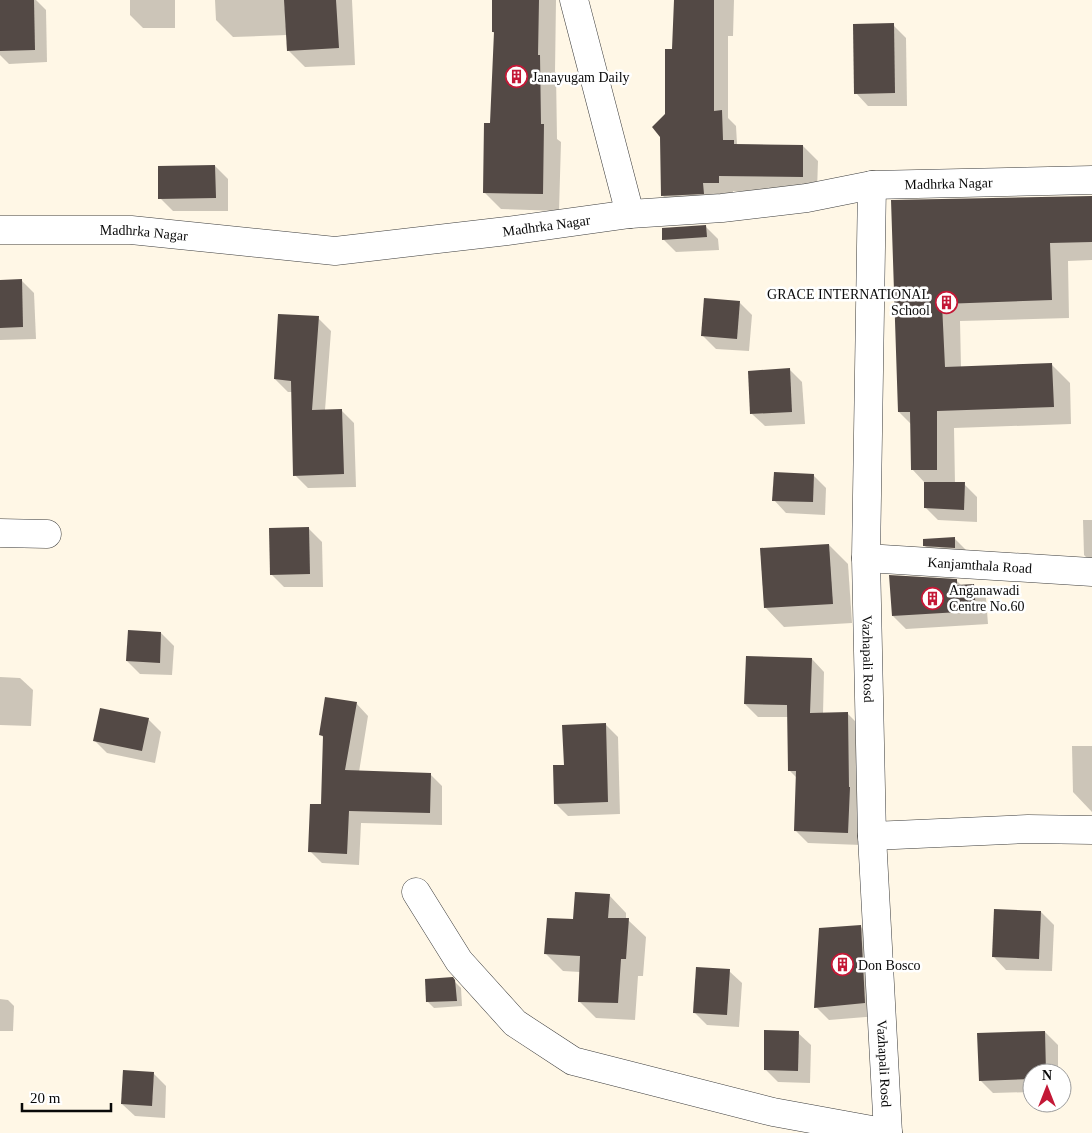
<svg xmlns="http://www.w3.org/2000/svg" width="1092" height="1133" viewBox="0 0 1092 1133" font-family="'Times New Roman',serif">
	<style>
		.shadow { fill: #0003 }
		.building { fill: #534945 }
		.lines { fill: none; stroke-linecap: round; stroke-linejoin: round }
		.minor-casing { stroke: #3c3c3c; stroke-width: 29 }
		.tertiary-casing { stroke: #3c3c3c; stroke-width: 29 }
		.minor { stroke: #fff; stroke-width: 28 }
		.tertiary { stroke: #fff; stroke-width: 28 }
		.labels { text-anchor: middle; stroke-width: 5; stroke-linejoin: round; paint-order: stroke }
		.poi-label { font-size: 14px; fill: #090909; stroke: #fff; text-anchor: start }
		.street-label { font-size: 14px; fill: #090909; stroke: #fff }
	</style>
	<rect width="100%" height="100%" fill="#fff7e6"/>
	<g class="shadow">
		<polygon points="0,0 36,0 46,10 47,62 9,64 0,55"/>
		<polygon points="130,0 175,0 175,28 143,28 130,15"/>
		<polygon points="215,0 352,0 355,65 305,67 288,50 287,35 233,37 216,20"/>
		<polygon points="493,0 556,0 555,72 556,73 557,139 561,142 559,211 501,209 484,192 492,124 495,34 493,32"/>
		<polygon points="675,0 734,0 733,36 728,36 728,118 736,126 737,144 803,146 818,161 817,191 733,191 733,197 677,210 663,196 661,137 666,115 673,50"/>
		<polygon points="893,25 906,38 907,106 868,106 856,93"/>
		<polygon points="215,166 228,179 228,211 173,211 160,198"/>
		<polygon points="1092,197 1092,260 1068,261 1069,318 960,321 961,367 1052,365 1070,383 1071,424 954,428 955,484 964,484 977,497 977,522 938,520 925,507 925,483 912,469 911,424 899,412 893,201"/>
		<polygon points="705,226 718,239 719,250 676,252 663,239"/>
		<polygon points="21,280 34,293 36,339 0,340 0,281"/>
		<polygon points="739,302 752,315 749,351 716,349 703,336"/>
		<polygon points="318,318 331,331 325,410 341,410 354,423 356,487 308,488 295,475 292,392 288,392 275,379"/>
		<polygon points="789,369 802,382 805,424 765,426 752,414"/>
		<polygon points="813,475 826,488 825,515 786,513 774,500"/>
		<polygon points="1083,520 1092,520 1092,563 1084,555"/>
		<polygon points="309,529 322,542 323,587 284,587 271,574"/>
		<polygon points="954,538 967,551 937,558 924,545"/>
		<polygon points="829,545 848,564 852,623 784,627 765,607"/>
		<polygon points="956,580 962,586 973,585 986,598 988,624 906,629 893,616"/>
		<polygon points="161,633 174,646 172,675 140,674 127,661"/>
		<polygon points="812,659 824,672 823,714 847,713 860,726 861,845 808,843 795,830 797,778 790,771 789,717 758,717 745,704"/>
		<polygon points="0,677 20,678 33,690 31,726 0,725"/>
		<polygon points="356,703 368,716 359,772 430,774 442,786 442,825 361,823 359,865 322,863 310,851 323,806 324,738 320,734"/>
		<polygon points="148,719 161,732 155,763 107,753 94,740"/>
		<polygon points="605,724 618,737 620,814 568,816 555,803 565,766"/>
		<polygon points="1072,746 1092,746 1092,812 1073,792"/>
		<polygon points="609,895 626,913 626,920 628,920 646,937 643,976 638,976 635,1020 596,1018 579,1001 580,972 563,971 546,954 574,921"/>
		<polygon points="1041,912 1054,925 1052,971 1006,970 994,957"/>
		<polygon points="861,927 874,940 878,1016 829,1020 816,1007"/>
		<polygon points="729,971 742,983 739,1027 707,1025 694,1012"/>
		<polygon points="452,979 461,988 462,1006 434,1008 428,1002"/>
		<polygon points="0,999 8,1000 14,1006 13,1031 0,1031"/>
		<polygon points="1045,1032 1058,1045 1058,1073 1032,1073 1032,1092 993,1093 980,1080"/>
		<polygon points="798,1033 811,1045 810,1083 778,1082 765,1069"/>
		<polygon points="153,1073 166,1086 165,1118 135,1116 122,1104"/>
	</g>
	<g class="building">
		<polygon points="0,0 34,0 35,50 0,51"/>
		<polygon points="284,0 336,0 339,48 287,51"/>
		<polygon points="492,0 539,0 538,55 540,55 541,124 544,124 543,194 483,193 484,123 490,123 494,32 492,32"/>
		<polygon points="674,0 714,0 714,111 722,110 723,140 734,140 734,144 803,145 803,177 719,176 719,183 703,183 704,194 661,196 660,137 652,127 665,114 665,49 672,49"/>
		<polygon points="894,23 895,93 854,94 853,24"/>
		<polygon points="215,165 216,198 158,199 158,166"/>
		<polygon points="1092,196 1092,242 1050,243 1052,300 942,304 945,367 1052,363 1054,407 937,411 937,470 911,470 910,412 898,412 891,200"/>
		<polygon points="706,225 707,237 662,240 662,228"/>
		<polygon points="22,279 23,327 0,328 0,280"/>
		<polygon points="704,298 740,301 737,339 701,336"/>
		<polygon points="278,314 319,316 312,410 342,409 344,474 293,476 291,381 274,379"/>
		<polygon points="790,368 792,412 750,414 748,371"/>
		<polygon points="774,472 814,474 813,502 772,501"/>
		<polygon points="924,482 965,482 964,510 924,508"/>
		<polygon points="309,527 310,574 270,575 269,528"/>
		<polygon points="955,537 955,548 923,546 923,539"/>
		<polygon points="829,544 833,604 764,608 760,548"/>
		<polygon points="889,575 957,579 957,585 974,584 976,611 892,616"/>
		<polygon points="128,630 161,632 160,663 126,661"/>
		<polygon points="746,656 812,658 810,713 848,712 849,787 850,787 848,833 794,831 796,771 788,771 787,705 744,704"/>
		<polygon points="325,697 357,702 345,770 431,773 430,813 349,811 347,854 308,852 310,804 321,804 323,736 319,735"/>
		<polygon points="100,708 149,718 142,751 93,741"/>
		<polygon points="606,723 608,802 554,804 553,765 564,765 562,725"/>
		<polygon points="575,892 610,894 608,918 629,918 626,959 621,959 618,1003 578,1002 580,956 544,954 547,918 573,919"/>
		<polygon points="994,909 1041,911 1039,959 992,957"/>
		<polygon points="861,925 865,1003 814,1008 819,928"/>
		<polygon points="696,967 730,969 727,1015 693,1013"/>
		<polygon points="453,977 455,980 457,1001 426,1002 425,979"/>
		<polygon points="764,1030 799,1031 798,1071 764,1070"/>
		<polygon points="1045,1031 1046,1073 1032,1073 1032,1079 979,1081 977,1033"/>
		<polygon points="123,1070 154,1072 152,1106 121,1104"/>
	</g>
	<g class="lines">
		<defs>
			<g id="minor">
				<polyline points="574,0 630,214"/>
				<path id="s1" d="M 872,185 L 866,558 L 872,836 L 888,1133"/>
				<polyline points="0,533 47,534"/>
				<path id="s2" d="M 866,558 L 1092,572"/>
				<polyline points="872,836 1028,829 1092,830"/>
				<polyline points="416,892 459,961 515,1023 573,1061 773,1112 888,1133"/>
			</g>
			<g id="tertiary">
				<path id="s3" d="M 0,230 L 131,230 L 335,251 L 507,231 L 630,214 L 722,208 L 807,198 L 872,185 L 1092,180"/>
			</g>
		</defs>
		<use href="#minor" class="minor-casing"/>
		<use href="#tertiary" class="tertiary-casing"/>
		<use href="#minor" class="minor"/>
		<use href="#tertiary" class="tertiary"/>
	</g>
	<defs>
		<symbol id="building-ring" viewBox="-11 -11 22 22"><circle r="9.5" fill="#fff" stroke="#c31836" stroke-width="1.5"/><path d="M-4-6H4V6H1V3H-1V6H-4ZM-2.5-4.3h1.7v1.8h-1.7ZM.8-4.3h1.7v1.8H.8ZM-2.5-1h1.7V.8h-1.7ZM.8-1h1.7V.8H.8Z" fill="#c31836"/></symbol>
	</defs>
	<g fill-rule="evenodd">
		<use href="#building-ring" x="504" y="64" width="25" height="25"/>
		<use href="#building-ring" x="934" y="290" width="25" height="25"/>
		<use href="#building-ring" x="920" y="586" width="25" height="25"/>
		<use href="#building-ring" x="830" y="952" width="25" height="25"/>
	</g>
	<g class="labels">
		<g class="poi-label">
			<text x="532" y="82">Janayugam Daily</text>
			<text x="930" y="299" text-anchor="end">GRACE INTERNATIONAL<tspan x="930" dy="16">School</tspan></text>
			<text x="949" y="595">Anganawadi<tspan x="949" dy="16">Centre No.60</tspan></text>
			<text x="858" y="970">Don Bosco</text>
		</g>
		<g class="street-label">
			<text dy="5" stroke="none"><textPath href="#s3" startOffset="954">Madhrka Nagar</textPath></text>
			<text dy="5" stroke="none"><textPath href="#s3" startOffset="549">Madhrka Nagar</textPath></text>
			<text dy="5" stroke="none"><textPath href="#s3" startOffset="144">Madhrka Nagar</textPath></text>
			<text dy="5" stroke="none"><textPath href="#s2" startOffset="114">Kanjamthala Road</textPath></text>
			<text dy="5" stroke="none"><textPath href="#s1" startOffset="474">Vazhapali Rosd</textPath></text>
			<text dy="5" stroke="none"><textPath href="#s1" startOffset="879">Vazhapali Rosd</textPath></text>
		</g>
	</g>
	<g transform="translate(1047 1088)"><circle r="24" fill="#ffffff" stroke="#9d9d9d"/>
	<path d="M0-4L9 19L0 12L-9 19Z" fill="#c31836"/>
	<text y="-8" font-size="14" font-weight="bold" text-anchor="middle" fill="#090909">N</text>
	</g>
	<path d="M22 1103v8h89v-8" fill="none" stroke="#090909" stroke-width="2.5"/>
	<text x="30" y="1103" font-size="15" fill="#090909" stroke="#ffffff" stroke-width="4" paint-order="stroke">20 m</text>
</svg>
